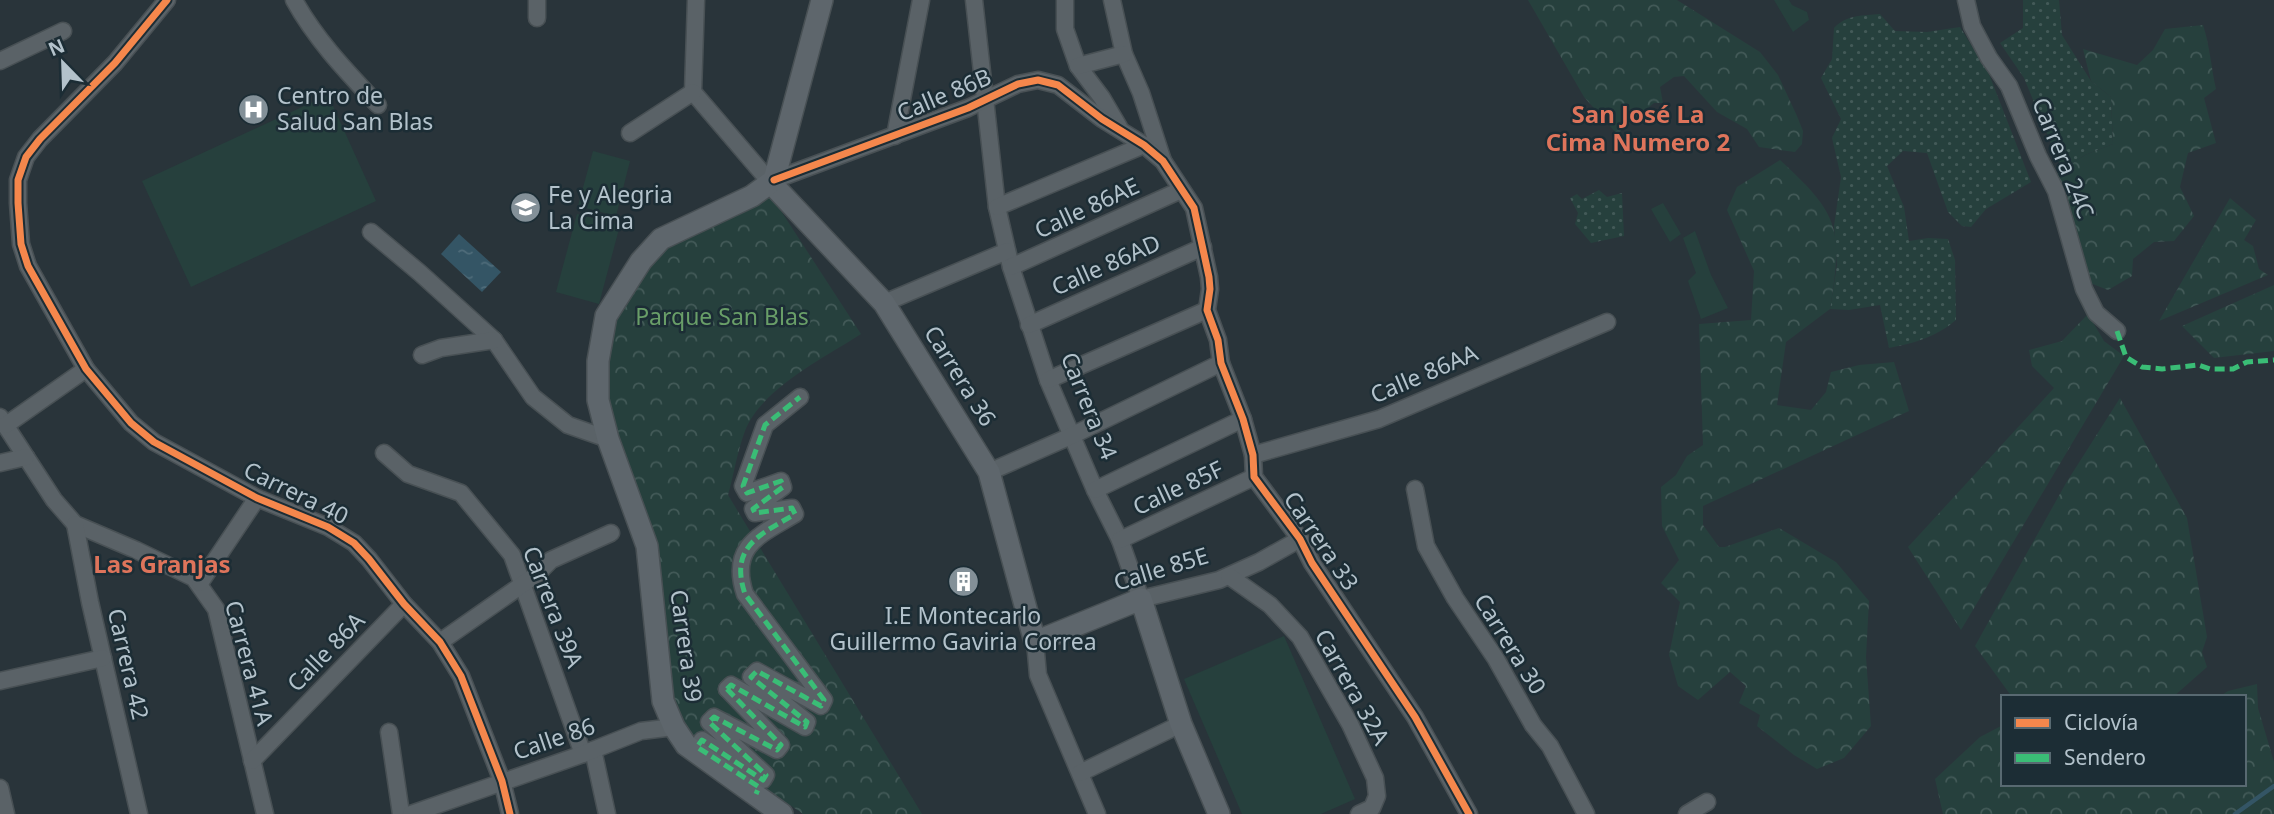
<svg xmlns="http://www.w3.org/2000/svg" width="2274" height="814" viewBox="0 0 2274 814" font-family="'Noto Sans',sans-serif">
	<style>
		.grass { fill: url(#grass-dots) }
		.forest { fill: url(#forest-crowns) }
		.green { fill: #26403d }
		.water { fill: url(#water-ripples) }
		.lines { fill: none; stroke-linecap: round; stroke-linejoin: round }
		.stream { stroke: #345565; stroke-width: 4.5 }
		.street-casing { stroke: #485054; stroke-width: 19 }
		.secondary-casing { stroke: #485054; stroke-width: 24 }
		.street { stroke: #5a6267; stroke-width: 16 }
		.secondary { stroke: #5e666c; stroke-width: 21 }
		.quiet { stroke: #3abd76; stroke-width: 5; stroke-dasharray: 10 5; stroke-linecap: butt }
		.cycleway-casing { stroke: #1c2d35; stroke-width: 11 }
		.cycleway { stroke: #f5874c; stroke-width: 7 }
		.labels { text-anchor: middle; stroke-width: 5; stroke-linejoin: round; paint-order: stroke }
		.street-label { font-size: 23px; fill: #b3c2cb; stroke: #1c2d35 }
		.poi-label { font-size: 23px; fill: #b3c2cb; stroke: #1c2d35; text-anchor: start }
		.park-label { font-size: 23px; fill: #699e68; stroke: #1c2d35 }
		.neighbourhood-label { font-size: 24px; font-weight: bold; fill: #de745b; stroke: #1c2d35 }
	</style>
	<defs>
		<pattern id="grass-dots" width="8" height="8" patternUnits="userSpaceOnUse" patternTransform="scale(1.75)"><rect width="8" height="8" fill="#26403d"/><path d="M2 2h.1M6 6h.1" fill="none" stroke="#435a58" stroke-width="1.8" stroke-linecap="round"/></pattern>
		<pattern id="forest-crowns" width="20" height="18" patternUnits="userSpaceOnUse" patternTransform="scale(1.75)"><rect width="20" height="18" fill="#26403d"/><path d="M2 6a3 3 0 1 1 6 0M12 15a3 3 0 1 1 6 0" fill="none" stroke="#435a58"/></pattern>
		<pattern id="water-ripples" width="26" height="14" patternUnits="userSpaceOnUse" patternTransform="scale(1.75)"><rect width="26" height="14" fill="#345565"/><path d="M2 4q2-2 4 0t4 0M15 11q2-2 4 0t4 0" fill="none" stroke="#4f6c7a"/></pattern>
	</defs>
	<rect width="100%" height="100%" fill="#29343a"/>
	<g class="grass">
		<polygon points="2023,0 2059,0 2062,35 2091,81 2111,97 2113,144 2085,155 2062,170 2024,78 2000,43 2023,28"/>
		<path d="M 1880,14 L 1895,31 L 1927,32 L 1960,27 L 1989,74 L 2031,182 L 1986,209 L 1971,227 L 1962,226 L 1948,212 L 1927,153 L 1903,151 L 1887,166 L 1904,207 L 1909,241 L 1928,238 L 1948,239 L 1955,260 L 1956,320 C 1936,337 1915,343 1889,348 L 1880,305 L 1849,310 L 1830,309 L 1837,265 L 1834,226 L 1841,177 L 1832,138 L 1841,119 L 1821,78 L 1832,59 L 1834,28 C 1847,14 1863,16 1880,14 Z"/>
		<polygon points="1599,190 1607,197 1622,193 1624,236 1591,243 1575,224 1578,213 1570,198 1577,194 1582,199"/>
	</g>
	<g class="forest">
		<polygon points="1528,0 1677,0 1760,52 1778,75 1797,116 1803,131 1802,144 1795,152 1759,147 1747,129 1717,112 1684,76 1674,77 1660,87 1663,103 1654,103 1617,134 1584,97"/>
		<path d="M 2203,25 C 2210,46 2211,67 2216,89 L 2204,98 L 2216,143 L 2188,153 L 2180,187 L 2194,216 L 2174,241 L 2154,242 L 2133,259 L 2132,276 L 2108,290 L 2090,283 L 2055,175 L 2085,155 L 2113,144 L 2111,97 L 2091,81 L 2083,49 L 2137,65 L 2153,50 L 2165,29 Z"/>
		<path d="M 1780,160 C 1840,215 1843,229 1830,309 L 1786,342 L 1777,405 L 1811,410 L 1826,392 L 1831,372 L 1859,365 L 1894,362 L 1909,411 L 1703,506 L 1703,525 L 1719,547 L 1725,547 L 1779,528 L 1836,562 L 1869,601 L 1866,657 L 1871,726 L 1844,758 L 1817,769 L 1794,755 L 1757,726 L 1760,715 L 1739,703 L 1746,686 L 1730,672 L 1698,700 L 1678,686 L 1669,655 L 1680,602 L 1661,583 L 1679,560 L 1662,526 L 1661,487 L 1676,475 L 1687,456 L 1703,445 L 1699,324 L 1751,320 L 1754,271 L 1727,210 L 1737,187 Z"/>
		<path d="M 768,191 L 861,334 C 824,358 761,389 745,431 C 737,452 734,474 728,495 L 922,814 L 803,814 L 691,737 L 670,699 L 656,543 L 603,400 L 611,318 L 664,243 Z"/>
		<polygon points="2230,198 2256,220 2244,240 2253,246 2259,269 2268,275 2159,321"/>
		<polygon points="2274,285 2274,351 2214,358 2182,326"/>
		<polygon points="2088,314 2104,341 2124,356 1961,630 1908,547 2054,388 2032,366 2029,350 2062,341"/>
		<polygon points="2120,398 2187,518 2207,637 2202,652 2207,667 2173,697 2012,697 1975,646 2066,483"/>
		<polygon points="2257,684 2258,708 2274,762 2274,814 1943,814 1935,779 1980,737 2003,725 2003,784 2244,784 2244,697 2219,697 2228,691"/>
	</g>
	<g class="green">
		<polygon points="1774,0 1789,0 1792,5 1807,12 1809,20 1793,32"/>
		<polygon points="328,95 376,201 191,287 142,181"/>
		<polygon points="593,151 630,161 616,216 578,206"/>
		<polygon points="1663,203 1681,234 1670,242 1651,209"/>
		<polygon points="577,214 620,225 599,304 556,292"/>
		<polygon points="1695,231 1711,275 1728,308 1701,319 1688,281 1696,273 1683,238"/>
		<polygon points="1284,636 1355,799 1321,814 1242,814 1184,679"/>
	</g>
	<polygon class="water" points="459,234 501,272 482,292 441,254"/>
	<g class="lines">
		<polyline class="stream" points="2235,814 2274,786"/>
		<defs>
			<g id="street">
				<polyline points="167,0 115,63 40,139 26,157 18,180 18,203 21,244 28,266 86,369 131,423 154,442 257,498 328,527 354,543 369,559 404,604 440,642 461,676 502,781 510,814"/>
				<path d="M 294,0 C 316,40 347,72 378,105"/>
				<polyline points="537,0 537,18"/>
				<polyline points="696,0 693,92 771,183"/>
				<polyline points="974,0 997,207 1011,267 1048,380 1095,490 1120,540 1141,599 1219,580 1259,562 1300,539"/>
				<polyline points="1065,0 1065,29 1078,66 1102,98 1119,127"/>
				<polyline points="1112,0 1124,54 1141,93 1163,161"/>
				<polyline points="1966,0 1972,26 1989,58 2009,86 2038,156 2056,191 2084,289 2096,313 2117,331"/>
				<polyline points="0,61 63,31"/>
				<polyline points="1078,66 1124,54"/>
				<polyline points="630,133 693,92"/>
				<polyline points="895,136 921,0"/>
				<polyline points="774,180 968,108 1018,84 1038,80 1058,85 1102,119 1144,145 1163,161 1194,208 1209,277 1210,289 1207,310 1218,340 1221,363 1243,419 1253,455 1254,477 1300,539 1312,563 1415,717 1469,814"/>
				<polyline points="997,207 1144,145"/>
				<polyline points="371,232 420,273 494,340 533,397 568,425 608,439"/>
				<polyline points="1011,267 1181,190"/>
				<polyline points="884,303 1007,251"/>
				<polyline points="1029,325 1203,247"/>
				<polyline points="422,355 441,348 494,340"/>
				<polyline points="1048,380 1207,310"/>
				<polyline points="0,417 54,500 75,524 136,550 194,578 216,609 265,814"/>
				<polyline points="6,425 86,369"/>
				<polyline points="384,453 408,474 461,493 512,555 583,754"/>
				<polyline points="1253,455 1379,419 1607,322"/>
				<polyline points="0,463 26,457"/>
				<polyline points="989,472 1071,436 1221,363"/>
				<polyline points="1415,489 1426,546 1455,598 1496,659 1533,725 1550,746 1586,814"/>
				<polyline points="1095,490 1243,419"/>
				<polyline points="75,524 90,602 139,814"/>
				<polyline points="1120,540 1254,477"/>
				<polyline points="1229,576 1270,605 1300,637 1350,724 1375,778 1377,796 1372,808 1359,814"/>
				<polyline points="200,583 257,498"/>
				<polyline points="440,642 536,575 551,560 611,533"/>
				<polyline points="1035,642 1038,675 1097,814"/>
				<polyline points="0,681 103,658"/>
				<path d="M 727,689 L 731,685 L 805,727 L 807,722 L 751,677 L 757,671 L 821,706 L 824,700 L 745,594 C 729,546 760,535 795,514 L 792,508 L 755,513 L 753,509 L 783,487 L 781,481 L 747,493 L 743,486 L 765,425 L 800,397"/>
				<polyline points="389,732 401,814"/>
				<polyline points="593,750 607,814"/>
				<polyline points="711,756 697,747 702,740 763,780 766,775 709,722 714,717 777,750 781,745 727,689"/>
				<polyline points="252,761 404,604"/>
				<polyline points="1080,773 1181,724"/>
				<polyline points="0,788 6,814"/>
				<polyline points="411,814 583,754 641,731 674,727"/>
				<polyline points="1687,814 1707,802"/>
			</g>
			<g id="secondary">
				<polyline points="771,183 884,303 989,472 1035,642 1141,599 1181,724 1219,814"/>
				<polyline points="782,814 686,745 674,727 663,701 647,546 608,439 598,400 598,361 606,316 641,261 661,239 752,196 774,180 822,0"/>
			</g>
		</defs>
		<use href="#street" class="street-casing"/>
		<use href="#secondary" class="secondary-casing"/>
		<use href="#street" class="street"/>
		<use href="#secondary" class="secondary"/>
		<g class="quiet">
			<polyline points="2117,331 2126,357 2142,367 2162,369 2198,365 2210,369 2233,369 2247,362 2274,360"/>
			<path d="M 727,689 L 731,685 L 805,727 L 807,722 L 751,677 L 757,671 L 821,706 L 824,700 L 745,594 C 729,546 760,535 795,514 L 792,508 L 755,513 L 753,509 L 783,487 L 781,481 L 747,493 L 743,486 L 765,425 L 800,397"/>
			<polyline points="727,689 781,745 777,750 714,717 709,722 766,775 763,780 702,740 697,747 759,787 756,794"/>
		</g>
		<defs>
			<g id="cycleway">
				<polyline points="167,0 115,63 40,139 26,157 18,180 18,203 21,244 28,266 86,369 131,423 154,442 257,498 328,527 354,543 369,559 404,604 440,642 461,676 502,781 510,814"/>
				<polyline points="774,180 968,108 1018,84 1038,80 1058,85 1102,119 1144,145 1163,161 1194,208 1209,277 1210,289 1207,310 1218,340 1221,363 1243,419 1253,455 1254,477 1300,539 1312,563 1415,717 1469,814"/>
			</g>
		</defs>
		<use href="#cycleway" class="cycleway-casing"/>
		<use href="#cycleway" class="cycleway"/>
	</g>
	<defs>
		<symbol id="hospital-disc" viewBox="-11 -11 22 22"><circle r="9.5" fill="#839098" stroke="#1c2d35"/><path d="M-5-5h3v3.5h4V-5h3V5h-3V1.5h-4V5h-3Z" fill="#fff"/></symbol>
		<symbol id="school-disc" viewBox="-11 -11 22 22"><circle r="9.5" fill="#839098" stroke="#1c2d35"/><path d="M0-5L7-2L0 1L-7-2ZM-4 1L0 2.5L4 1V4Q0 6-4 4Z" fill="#fff"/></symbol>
		<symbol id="building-disc" viewBox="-11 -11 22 22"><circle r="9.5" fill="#839098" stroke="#1c2d35"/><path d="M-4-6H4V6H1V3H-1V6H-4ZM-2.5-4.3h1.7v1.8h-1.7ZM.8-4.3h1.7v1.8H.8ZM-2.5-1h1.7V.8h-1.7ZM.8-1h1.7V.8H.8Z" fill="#fff"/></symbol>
	</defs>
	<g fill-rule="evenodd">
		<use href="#hospital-disc" x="236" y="92" width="35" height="35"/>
		<use href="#school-disc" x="508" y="190" width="35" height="35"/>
		<use href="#building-disc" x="946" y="564" width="35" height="35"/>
	</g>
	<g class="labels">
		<g class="street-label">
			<text transform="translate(944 95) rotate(-23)" y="8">Calle 86B</text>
			<text transform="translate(2063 158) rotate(68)" y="8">Carrera 24C</text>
			<text transform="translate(1087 208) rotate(-25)" y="8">Calle 86AE</text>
			<text transform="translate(1106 265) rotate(-24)" y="8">Calle 86AD</text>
			<text transform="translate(1424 374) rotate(-23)" y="8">Calle 86AA</text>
			<text transform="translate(960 376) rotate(58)" y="8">Carrera 36</text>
			<text transform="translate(1089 406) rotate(68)" y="8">Carrera 34</text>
			<text transform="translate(1178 488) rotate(-25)" y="8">Calle 85F</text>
			<text transform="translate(296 493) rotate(26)" y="8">Carrera 40</text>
			<text transform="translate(1321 541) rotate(56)" y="8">Carrera 33</text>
			<text transform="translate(1161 569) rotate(-17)" y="8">Calle 85E</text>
			<text transform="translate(553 607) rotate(69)" y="8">Carrera 39A</text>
			<text transform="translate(1510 644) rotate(58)" y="8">Carrera 30</text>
			<text transform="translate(686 646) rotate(82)" y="8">Carrera 39</text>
			<text transform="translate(326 652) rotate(-46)" y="8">Calle 86A</text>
			<text transform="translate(249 663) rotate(75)" y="8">Carrera 41A</text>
			<text transform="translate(128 664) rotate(77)" y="8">Carrera 42</text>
			<text transform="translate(1352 687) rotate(61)" y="8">Carrera 32A</text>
			<text transform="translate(554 739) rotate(-19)" y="8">Calle 86</text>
		</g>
		<g class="poi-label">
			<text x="277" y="104">Centro de<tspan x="277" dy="26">Salud San Blas</tspan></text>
			<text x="548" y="203">Fe y Alegria<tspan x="548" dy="26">La Cima</tspan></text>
			<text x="963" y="624" text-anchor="middle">I.E Montecarlo<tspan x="963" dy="26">Guillermo Gaviria Correa</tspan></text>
		</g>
		<g class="park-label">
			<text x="722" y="325">Parque San Blas</text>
		</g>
		<g class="neighbourhood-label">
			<text x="1638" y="123">San José La<tspan x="1638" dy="28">Cima Numero 2</tspan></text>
			<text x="162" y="573">Las Granjas</text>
		</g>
	</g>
	<rect x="2001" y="695" width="245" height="91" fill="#1c2d35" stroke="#586971" stroke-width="2"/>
	<rect x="2015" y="718" width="35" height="10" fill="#f5874c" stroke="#586971" stroke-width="2"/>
	<text x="2064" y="730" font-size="21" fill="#b3c2cb">Ciclovía</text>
	<rect x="2015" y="753" width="35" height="10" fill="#3abd76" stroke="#586971" stroke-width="2"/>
	<text x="2064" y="765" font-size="21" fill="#b3c2cb">Sendero</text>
	<g transform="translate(63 63) rotate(337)" stroke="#1c2d35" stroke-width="5" paint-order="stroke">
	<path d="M0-5L12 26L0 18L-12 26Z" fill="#b3c2cb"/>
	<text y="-10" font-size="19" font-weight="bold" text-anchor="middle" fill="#b3c2cb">N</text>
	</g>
</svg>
